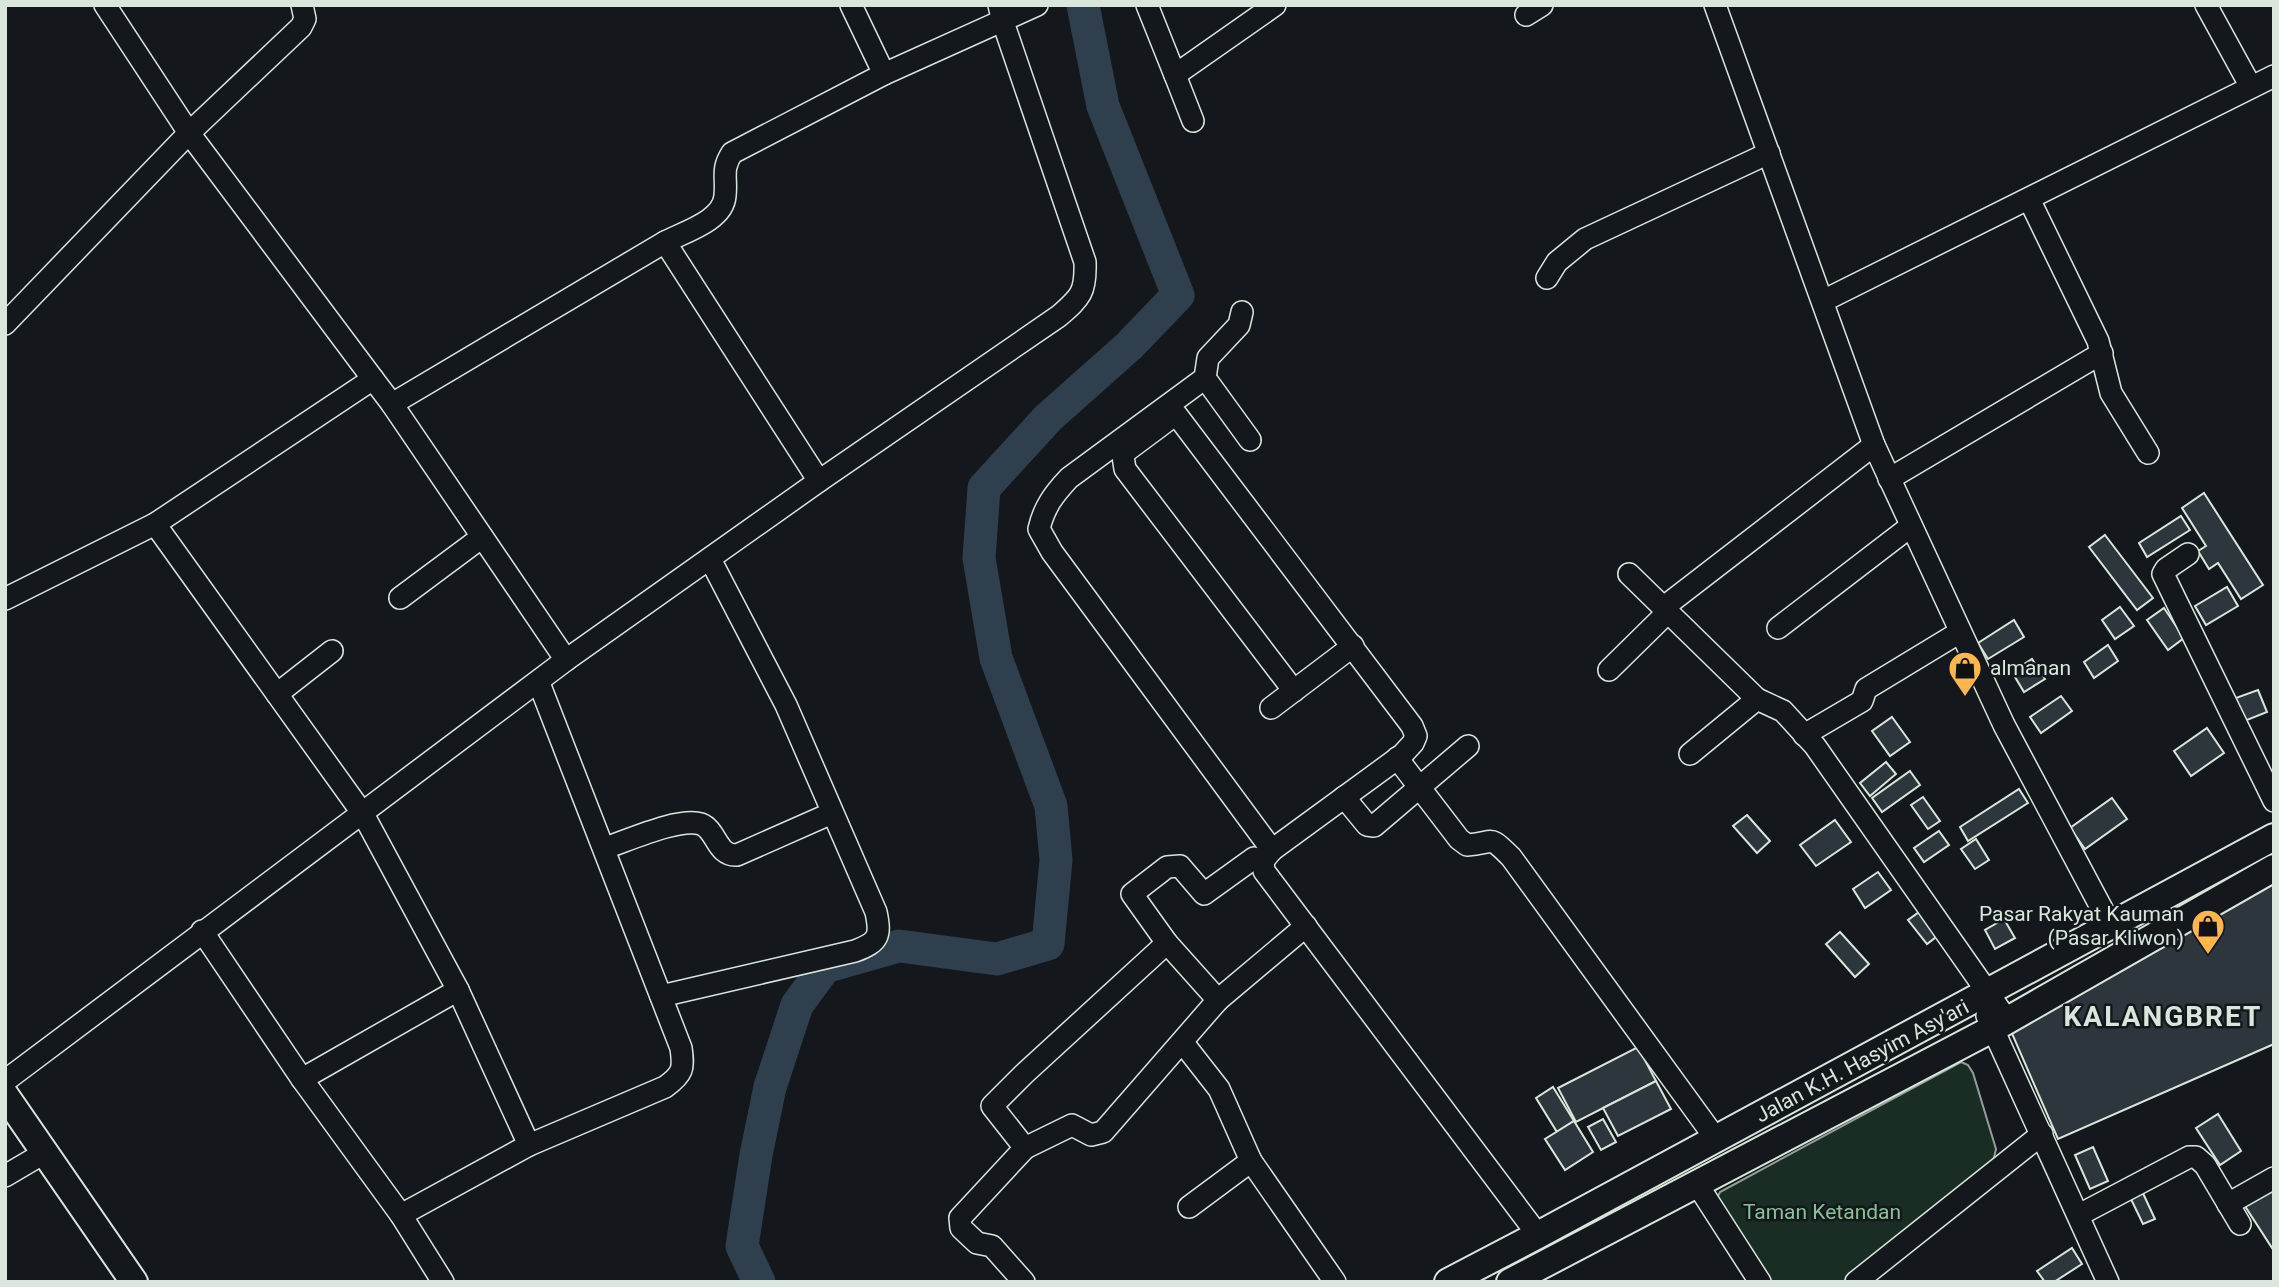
<svg xmlns="http://www.w3.org/2000/svg" width="2279" height="1287" viewBox="0 0 2279 1287" font-family="Roboto,sans-serif">
	<style>
		.green { fill: #1a2d24; stroke: #939e99; stroke-width: 2 }
		.lines { fill: none; stroke-linecap: round; stroke-linejoin: round }
		.river { stroke: #2f3f4d; stroke-width: 33 }
		.building { fill: #2c363c; stroke: #d8e6dc; stroke-width: 2 }
		.minor-casing { stroke: #d8e6dc; stroke-width: 24 }
		.major-casing { stroke: #d8e6dc; stroke-width: 30 }
		.minor { stroke: #14181c; stroke-width: 21 }
		.major { stroke: #14181c; stroke-width: 26 }
		.labels { text-anchor: middle; stroke-width: 5; stroke-linejoin: round; paint-order: stroke }
		.poi-label { font-size: 21px; fill: #d8e6dc; stroke: #14181c; text-anchor: start }
		.street-label { font-size: 21px; fill: #d8e6dc; stroke: #14181c }
		.park-label { font-size: 21px; fill: #8ac095; stroke: #14181c }
		.district-label { font-size: 28px; font-weight: bold; letter-spacing: 2px; fill: #d8e6dc; stroke: #14181c }
	</style>
	<rect width="100%" height="100%" fill="#14181c"/>
	<polygon class="green" points="1961,1062 1968,1065 1973,1073 1996,1149 1992,1166 1843,1282 1767,1282 1716,1200 1720,1192"/>
	<g class="lines">
		<polyline class="river" points="759,1282 742,1246 756,1155 770,1087 797,1005 825,967 899,946 997,959 1048,944 1056,860 1051,806 996,658 979,558 984,488 1048,418 1129,346 1178,295 1103,106 1083,5"/>
	</g>
	<g class="building">
		<polygon points="2204,493 2263,585 2241,599 2218,563 2209,569 2198,551 2206,546 2182,508"/>
		<polygon points="2181,516 2190,530 2147,557 2139,543"/>
		<polygon points="2105,535 2153,598 2137,610 2089,547"/>
		<polygon points="2227,587 2238,606 2206,625 2195,606"/>
		<polygon points="2120,607 2134,626 2115,639 2102,620"/>
		<polygon points="2164,608 2184,638 2168,650 2147,620"/>
		<polygon points="2014,620 2024,637 1988,659 1978,643"/>
		<polygon points="2108,645 2118,661 2094,678 2084,662"/>
		<polygon points="2032,659 2045,679 2024,692 2012,672"/>
		<polygon points="2258,690 2267,712 2242,722 2233,699"/>
		<polygon points="2061,696 2072,711 2041,733 2030,717"/>
		<polygon points="1892,717 1910,742 1890,756 1872,731"/>
		<polygon points="2207,728 2224,753 2191,776 2174,751"/>
		<polygon points="1886,762 1896,774 1870,796 1860,783"/>
		<polygon points="1910,771 1920,785 1882,812 1872,798"/>
		<polygon points="2019,789 2028,803 1968,841 1960,827"/>
		<polygon points="1923,797 1940,821 1928,829 1911,805"/>
		<polygon points="2112,798 2127,819 2085,849 2070,828"/>
		<polygon points="1747,815 1770,841 1757,853 1733,826"/>
		<polygon points="1835,820 1851,842 1816,866 1800,845"/>
		<polygon points="1939,831 1949,845 1924,862 1914,848"/>
		<polygon points="1976,839 1989,860 1975,869 1961,849"/>
		<polygon points="1878,872 1891,890 1865,908 1853,889"/>
		<polygon points="2274,883 2274,1044 2058,1139 2010,1029"/>
		<polygon points="1922,910 1940,934 1927,944 1908,920"/>
		<polygon points="2004,919 2015,938 1995,949 1985,930"/>
		<polygon points="1840,932 1869,964 1855,977 1826,944"/>
		<polygon points="1638,1047 1656,1081 1576,1122 1558,1088"/>
		<polygon points="1656,1081 1671,1109 1618,1136 1603,1108"/>
		<polygon points="1553,1087 1574,1121 1557,1132 1536,1098"/>
		<polygon points="2218,1114 2241,1151 2220,1165 2196,1128"/>
		<polygon points="1603,1119 1616,1142 1601,1150 1588,1127"/>
		<polygon points="1574,1121 1593,1152 1565,1170 1545,1139"/>
		<polygon points="2093,1147 2108,1181 2090,1189 2075,1155"/>
		<polygon points="2274,1185 2274,1251 2243,1203"/>
		<polygon points="2141,1189 2155,1219 2143,1224 2129,1195"/>
		<polygon points="2072,1248 2082,1264 2054,1282 2045,1282 2037,1271"/>
	</g>
	<g class="lines">
		<defs>
			<g id="minor">
				<polyline points="851,5 884,74"/>
				<polyline points="1147,5 1175,75 1275,5"/>
				<polyline points="1715,5 1874,445 2004,725 2110,924"/>
				<polyline points="2206,5 2251,87"/>
				<polyline points="1526,15 1542,5"/>
				<polyline points="1175,75 1193,121"/>
				<polyline points="2029,199 2098,341 2111,393 2148,453"/>
				<polyline points="665,242 819,481"/>
				<polyline points="1547,278 1557,262 1585,239 1769,153"/>
				<polyline points="1823,301 2274,76"/>
				<path d="M 1242,312 L 1239,325 L 1208,358 L 1205,378 L 1069,478 C 1054,494 1044,507 1039,529 L 1052,552 L 1272,850 L 1263,861 L 1264,871 L 1538,1235"/>
				<polyline points="5,324 189,133 301,27 305,19 302,5"/>
				<polyline points="1205,378 1250,440"/>
				<path d="M 373,379 L 392,404 L 665,242 C 684,232 723,221 725,196 C 727,177 721,170 732,153 L 884,74 L 1037,5"/>
				<polyline points="392,404 566,660"/>
				<polyline points="1889,479 2102,353"/>
				<polyline points="155,524 363,814 458,990 529,1145"/>
				<polyline points="2188,554 2166,569 2163,574 2274,801"/>
				<polyline points="1629,574 1757,699 1783,711 1815,746 2007,1020"/>
				<polyline points="400,598 482,537"/>
				<polyline points="5,599 155,524 373,379 189,133 105,5"/>
				<polyline points="1664,607 1874,445"/>
				<polyline points="1778,628 1911,526"/>
				<polyline points="1609,670 1669,611"/>
				<polyline points="277,694 332,651"/>
				<polyline points="1271,708 1353,646"/>
				<polyline points="1804,735 1862,701 1866,689 1960,632"/>
				<polyline points="1690,754 1757,699"/>
				<path d="M 1397,758 L 1459,839 L 1467,845 C 1496,843 1488,834 1511,857 L 1716,1139"/>
				<polyline points="1344,797 1367,825 1374,826 1468,746"/>
				<path d="M 605,848 C 627,841 679,817 701,824 C 717,830 716,856 737,855 L 832,813"/>
				<polyline points="1272,850 1402,755 1413,743 1416,736 1412,726 1176,414 1125,452 1123,456 1125,469 1294,691"/>
				<polyline points="202,931 302,1079 401,1215 443,1282"/>
				<polyline points="1167,943 1218,1000 1306,926"/>
				<path d="M 661,996 L 855,951 C 879,942 881,936 876,912 L 786,705 L 710,559"/>
				<polyline points="1987,1016 2108,1282"/>
				<polyline points="1183,1043 1219,1089 1251,1161"/>
				<polyline points="302,1079 458,990"/>
				<path d="M 5,1081 L 566,660 L 819,481 L 1059,316 C 1081,297 1086,292 1085,262 L 1003,22 L 999,5"/>
				<polyline points="1025,1148 992,1106 1024,1074 1167,943 1132,894 1167,867 1180,866 1204,894 1254,858 1263,861"/>
				<polyline points="5,1176 44,1153"/>
				<polyline points="1697,1184 1760,1282"/>
				<polyline points="2228,1204 2274,1178"/>
				<polyline points="1189,1207 1251,1161 1335,1282"/>
				<path d="M 401,1215 L 529,1145 L 665,1087 C 683,1074 684,1069 681,1048 L 539,683"/>
				<polyline points="2079,1215 2189,1157 2196,1157 2205,1165 2240,1224"/>
				<polyline points="1024,1282 992,1246 977,1243 961,1228 960,1218 1025,1148 1072,1125 1091,1135 1103,1132 1218,1000"/>
				<polyline points="1856,1282 2042,1134"/>
			</g>
			<g id="major">
				<polyline points="5,1095 134,1282"/>
				<polyline points="1448,1282 1538,1235 2274,837"/>
				<polyline points="1510,1282 1994,1028 2274,868"/>
			</g>
		</defs>
		<use href="#minor" class="minor-casing"/>
		<use href="#major" class="major-casing"/>
		<use href="#minor" class="minor"/>
		<use href="#major" class="major"/>
	</g>
	<defs>
		<symbol id="shop-pin" viewBox="-11 -11 22 30"><path d="M0 17L-7.5 6A9.5 9.5 0 1 1 7.5 6Z" fill="#ffb74d" stroke="#14181c"/><path d="M-5-2.5h2.3a2.7 3.5 0 0 1 5.4 0H5L5.5 6h-11ZM-1.5-2.5h3a1.5 2.3 0 0 0-3 0Z" fill="#111"/></symbol>
	</defs>
	<g fill-rule="evenodd">
		<use href="#shop-pin" x="1946" y="649" width="38" height="52"/>
		<use href="#shop-pin" x="2189" y="907" width="38" height="52"/>
	</g>
	<g class="labels">
		<g class="poi-label">
			<text x="1990" y="675">almanan</text>
			<text x="2184" y="921" text-anchor="end">Pasar Rakyat Kauman<tspan x="2184" dy="24">(Pasar Kliwon)</tspan></text>
		</g>
		<g class="street-label">
			<text transform="translate(1862 1061) rotate(-28)" y="7">Jalan K.H. Hasyim Asy'ari</text>
		</g>
		<g class="park-label">
			<text x="1822" y="1219">Taman Ketandan</text>
		</g>
		<g class="district-label">
			<text x="2163" y="1026">KALANGBRET</text>
		</g>
	</g>
	<rect width="2279" height="1287" fill="none" stroke="#d8e6dc" stroke-width="14"/>
</svg>
